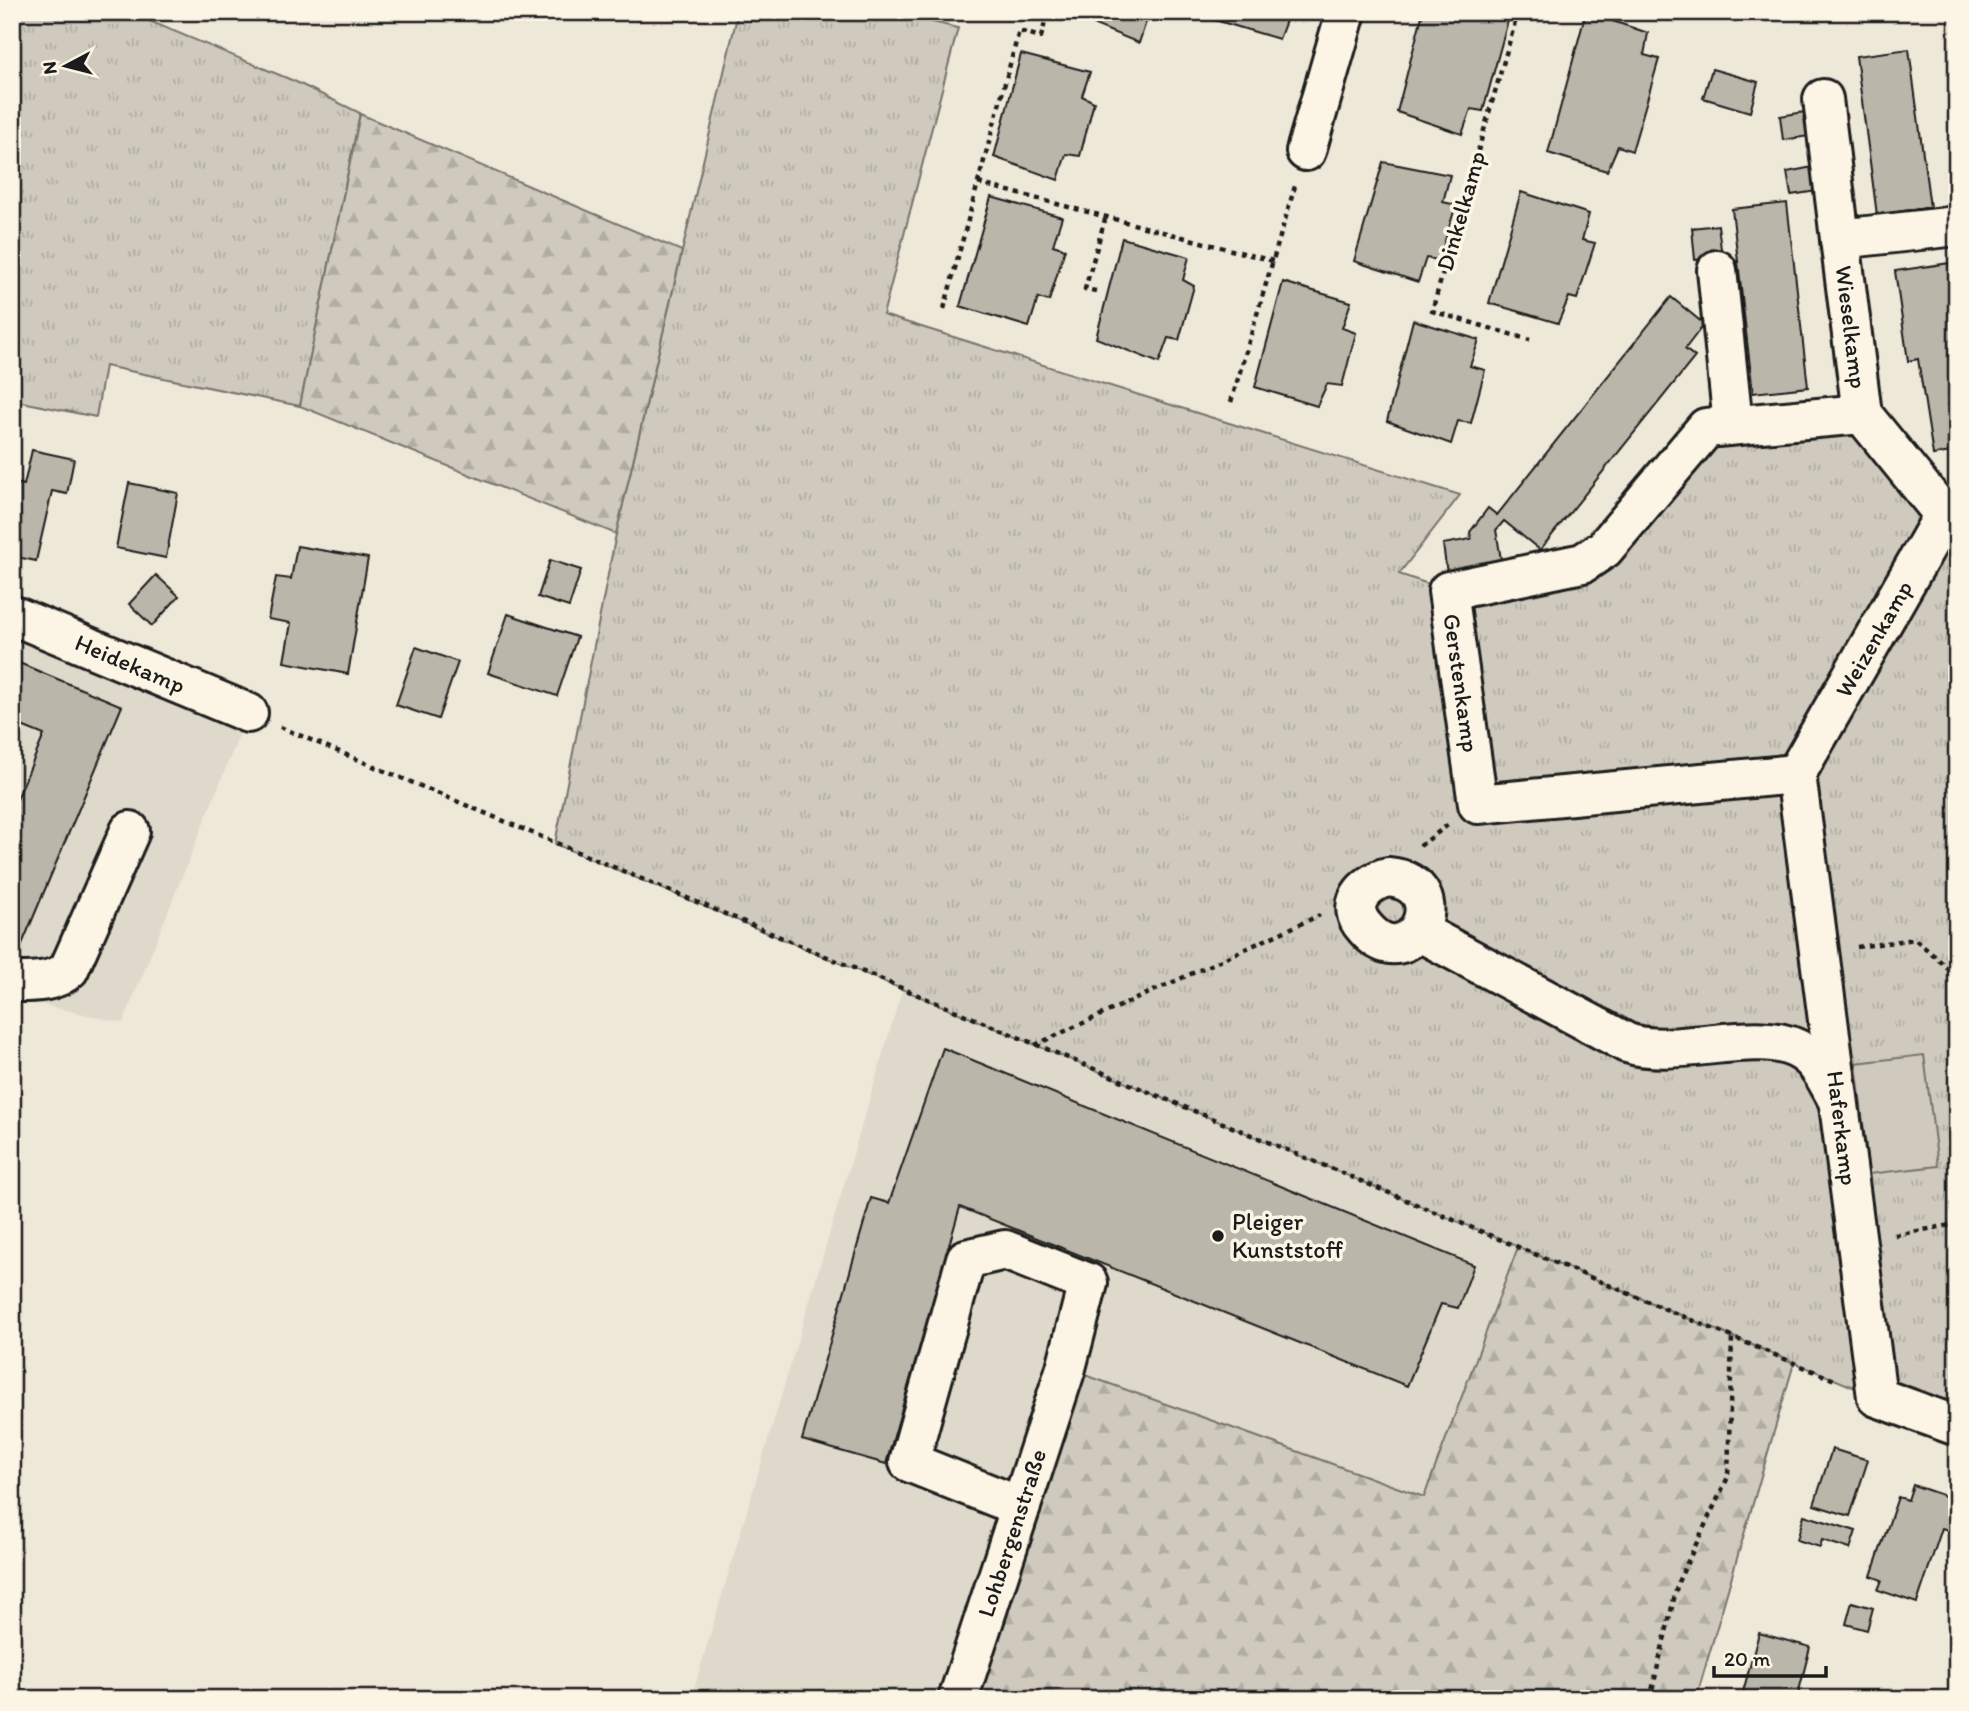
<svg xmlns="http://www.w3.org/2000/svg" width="1969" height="1711" viewBox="0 0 1969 1711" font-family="Itim,sans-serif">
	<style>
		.built { fill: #ded9cb }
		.grass { fill: url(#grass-tufts); stroke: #76736c; stroke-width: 2 }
		.forest { fill: url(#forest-firs); stroke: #76736c; stroke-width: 2 }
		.pitch { fill: #cfcabd; stroke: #76736c; stroke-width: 2 }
		.building { fill: #bab6aa; stroke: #1c1c1c; stroke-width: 2 }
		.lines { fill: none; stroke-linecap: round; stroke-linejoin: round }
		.minor-casing { stroke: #1c1c1c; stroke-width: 44 }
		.path { stroke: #1c1c1c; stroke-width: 4.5; stroke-dasharray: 5 5; stroke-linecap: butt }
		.minor { stroke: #fcf5e5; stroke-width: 38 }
		.poi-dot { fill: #1c1c1c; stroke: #fcf5e5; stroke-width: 2.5 }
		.labels { text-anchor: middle; stroke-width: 7; stroke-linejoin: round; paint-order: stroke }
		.street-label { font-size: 24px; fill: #1c1c1c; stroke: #fcf5e5 }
		.poi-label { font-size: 24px; fill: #1c1c1c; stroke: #fcf5e5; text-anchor: start }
	</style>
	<defs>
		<pattern id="grass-tufts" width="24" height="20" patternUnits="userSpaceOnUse" patternTransform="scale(1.75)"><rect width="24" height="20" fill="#cfcabd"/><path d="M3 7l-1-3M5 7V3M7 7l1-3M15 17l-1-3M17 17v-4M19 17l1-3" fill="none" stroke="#b1ada2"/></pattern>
		<pattern id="forest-firs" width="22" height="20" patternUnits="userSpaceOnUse" patternTransform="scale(1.75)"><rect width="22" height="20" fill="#cfcabd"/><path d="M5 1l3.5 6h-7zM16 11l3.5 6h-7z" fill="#b1ada2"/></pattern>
	</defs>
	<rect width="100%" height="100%" fill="#eee8d9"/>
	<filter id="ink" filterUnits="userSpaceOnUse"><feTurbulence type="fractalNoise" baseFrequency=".0143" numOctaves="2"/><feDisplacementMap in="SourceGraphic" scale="14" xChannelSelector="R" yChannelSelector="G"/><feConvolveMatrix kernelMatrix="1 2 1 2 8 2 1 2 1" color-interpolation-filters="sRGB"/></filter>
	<g filter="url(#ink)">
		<g class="built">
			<polygon points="12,639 242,728 123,1023 12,998"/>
			<polygon points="902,990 1518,1247 1425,1497 1066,1368 958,1699 691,1699"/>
		</g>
		<g class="grass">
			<polygon points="12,12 128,12 294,81 360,113 300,406 105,366 96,417 12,400"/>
			<polygon points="738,12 890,12 958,28 883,315 1460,495 1399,574 1449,591 1583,563 1706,428 1862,414 1957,514 1957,1426 1877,1397 555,844 616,534"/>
		</g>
		<g class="forest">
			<polygon points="360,114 682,251 616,534 300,406"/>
			<polygon points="1518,1247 1794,1363 1696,1699 958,1699 1066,1368 1424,1497"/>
		</g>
		<polygon class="pitch" points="1924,1055 1938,1166 1869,1174 1856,1063"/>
		<g class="building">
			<polygon points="1076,12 1159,12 1157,19 1147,19 1139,43 1075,17"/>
			<polygon points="1210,12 1299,12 1289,13 1279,39 1208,18"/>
			<polygon points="1423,12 1499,12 1509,17 1483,111 1471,109 1462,134 1397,112"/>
			<polygon points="1586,12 1648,33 1644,55 1659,59 1632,151 1618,146 1607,171 1548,153"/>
			<polygon points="1909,49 1930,207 1877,215 1856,56"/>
			<polygon points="1021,54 1090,72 1082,96 1094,102 1080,156 1066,154 1058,180 994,157"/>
			<polygon points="1712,69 1758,82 1750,112 1703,98"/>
			<polygon points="1805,112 1809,136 1783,140 1780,116"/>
			<polygon points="1383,162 1450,175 1443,202 1456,205 1439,260 1426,258 1418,282 1354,261"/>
			<polygon points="1813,167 1817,191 1791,195 1787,172"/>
			<polygon points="1521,192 1589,214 1582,240 1595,243 1577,299 1569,297 1558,323 1489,303"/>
			<polygon points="991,197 1062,217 1053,245 1065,249 1049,301 1038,298 1029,327 960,306"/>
			<polygon points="1787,203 1808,387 1753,393 1732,209"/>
			<polygon points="1718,225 1722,257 1695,260 1692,228"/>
			<polygon points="1122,238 1189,257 1183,280 1194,286 1179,340 1168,338 1159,363 1096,338"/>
			<polygon points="1950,263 1957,308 1957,451 1933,455 1918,359 1908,361 1895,271"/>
			<polygon points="1283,282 1351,302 1342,328 1356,333 1342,386 1327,384 1317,406 1255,387"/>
			<polygon points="1671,297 1704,324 1685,349 1695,357 1540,550 1504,521 1496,530 1502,565 1447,574 1443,544 1471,539 1470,532 1488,508 1497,515"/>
			<polygon points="1413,320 1479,340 1470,366 1485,370 1471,423 1458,421 1451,444 1387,421"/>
			<polygon points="32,450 74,459 67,494 52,491 36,561 12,556 12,482 24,485"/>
			<polygon points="129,483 178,493 166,558 116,548"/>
			<polygon points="297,546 368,558 348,674 284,662 291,623 268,619 276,577 291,579"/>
			<polygon points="550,560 581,570 569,607 538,597"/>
			<polygon points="156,575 179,596 152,626 129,604"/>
			<polygon points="508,614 577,637 557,696 488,673"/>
			<polygon points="416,647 458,662 438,719 396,705"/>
			<polygon points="12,660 122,706 12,968 12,811 44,735 12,722"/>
			<polygon points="943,1048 1474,1265 1458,1308 1441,1304 1407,1386 960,1207 886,1464 802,1440 871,1198 889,1203"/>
			<polygon points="1832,1449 1868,1460 1850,1516 1814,1505"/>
			<polygon points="1913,1485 1957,1500 1957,1533 1942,1528 1917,1603 1878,1590 1882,1580 1871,1576 1898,1497 1908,1500"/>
			<polygon points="1804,1515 1856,1531 1850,1549 1822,1540 1820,1547 1797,1540"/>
			<polygon points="1852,1602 1873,1608 1867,1630 1846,1624"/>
			<polygon points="1759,1633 1810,1647 1797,1699 1741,1699"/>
		</g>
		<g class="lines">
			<defs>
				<g id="minor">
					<polyline points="1823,99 1840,239"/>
					<polyline points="1306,151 1346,12"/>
					<polyline points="1717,270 1733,425"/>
					<polyline points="1862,414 1840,239 1957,226"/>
					<polyline points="12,615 248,713"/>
					<polyline points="1796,774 1478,804 1448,591 1583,563 1604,549 1706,428 1862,414 1944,515"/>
					<polyline points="1796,774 1877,1397 1957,1426"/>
					<polyline points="1796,774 1944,515 1957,514"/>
					<path d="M 1388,877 C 1460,884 1411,982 1365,928 C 1344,905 1364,883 1388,877 Z"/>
					<path d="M 1420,932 L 1627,1043 C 1679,1060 1763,1024 1804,1053 C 1819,1063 1828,1082 1836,1097"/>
					<path d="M 12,982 C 31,982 55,983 69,969 L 130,831"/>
					<polyline points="958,1699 1066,1368 1088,1283 1005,1250 966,1259 909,1462 1021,1507"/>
				</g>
			</defs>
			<use href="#minor" class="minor-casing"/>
			<g class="path">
				<polyline points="1518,12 1432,311 1530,340"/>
				<polyline points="1955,12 1957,21"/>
				<polyline points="978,183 1273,261"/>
				<polyline points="1096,291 1085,289 1105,219"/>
				<polyline points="944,309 1019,31 1041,37 1048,12"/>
				<polyline points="1231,402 1295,186"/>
				<polyline points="280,727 1837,1381"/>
				<polyline points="1420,846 1449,824"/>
				<polyline points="1857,947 1915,939 1957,976"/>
				<polyline points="1035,1045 1320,915"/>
				<polyline points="1895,1235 1951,1225 1957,1217"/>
				<polyline points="1650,1699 1678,1582 1728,1477 1732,1337"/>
			</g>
			<use href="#minor" class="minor"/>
		</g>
	</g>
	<circle class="poi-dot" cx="1218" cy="1236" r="7"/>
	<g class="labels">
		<g class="street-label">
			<text transform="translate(1461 211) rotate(-74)" y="8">Dinkelkamp</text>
			<text transform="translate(1851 327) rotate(83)" y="8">Wieselkamp</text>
			<text transform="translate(1874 639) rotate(-60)" y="8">Weizenkamp</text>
			<text transform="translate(130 664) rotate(23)" y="8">Heidekamp</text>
			<text transform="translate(1461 683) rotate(82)" y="8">Gerstenkamp</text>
			<text transform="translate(1842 1128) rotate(83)" y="8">Haferkamp</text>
			<text transform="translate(1012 1533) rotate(-72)" y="8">Lohbergenstraße</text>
		</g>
		<g class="poi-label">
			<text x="1232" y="1230">Pleiger<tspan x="1232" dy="28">Kunststoff</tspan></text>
		</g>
	</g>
	<rect width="1969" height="1711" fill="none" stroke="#fcf5e5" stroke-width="42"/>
	<rect x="21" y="21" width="1927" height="1669" fill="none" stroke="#1c1c1c" stroke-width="2.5" filter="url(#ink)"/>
	<g transform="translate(66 66) rotate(263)" stroke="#fcf5e5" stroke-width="5" paint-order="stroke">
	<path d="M0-5L12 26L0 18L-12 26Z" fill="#1c1c1c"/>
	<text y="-10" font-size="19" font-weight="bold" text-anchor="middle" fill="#1c1c1c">N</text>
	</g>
	<path d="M1714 1666v10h112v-10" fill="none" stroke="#1c1c1c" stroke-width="3.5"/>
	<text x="1724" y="1666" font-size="21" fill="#1c1c1c" stroke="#fcf5e5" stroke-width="5" paint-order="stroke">20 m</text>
</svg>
